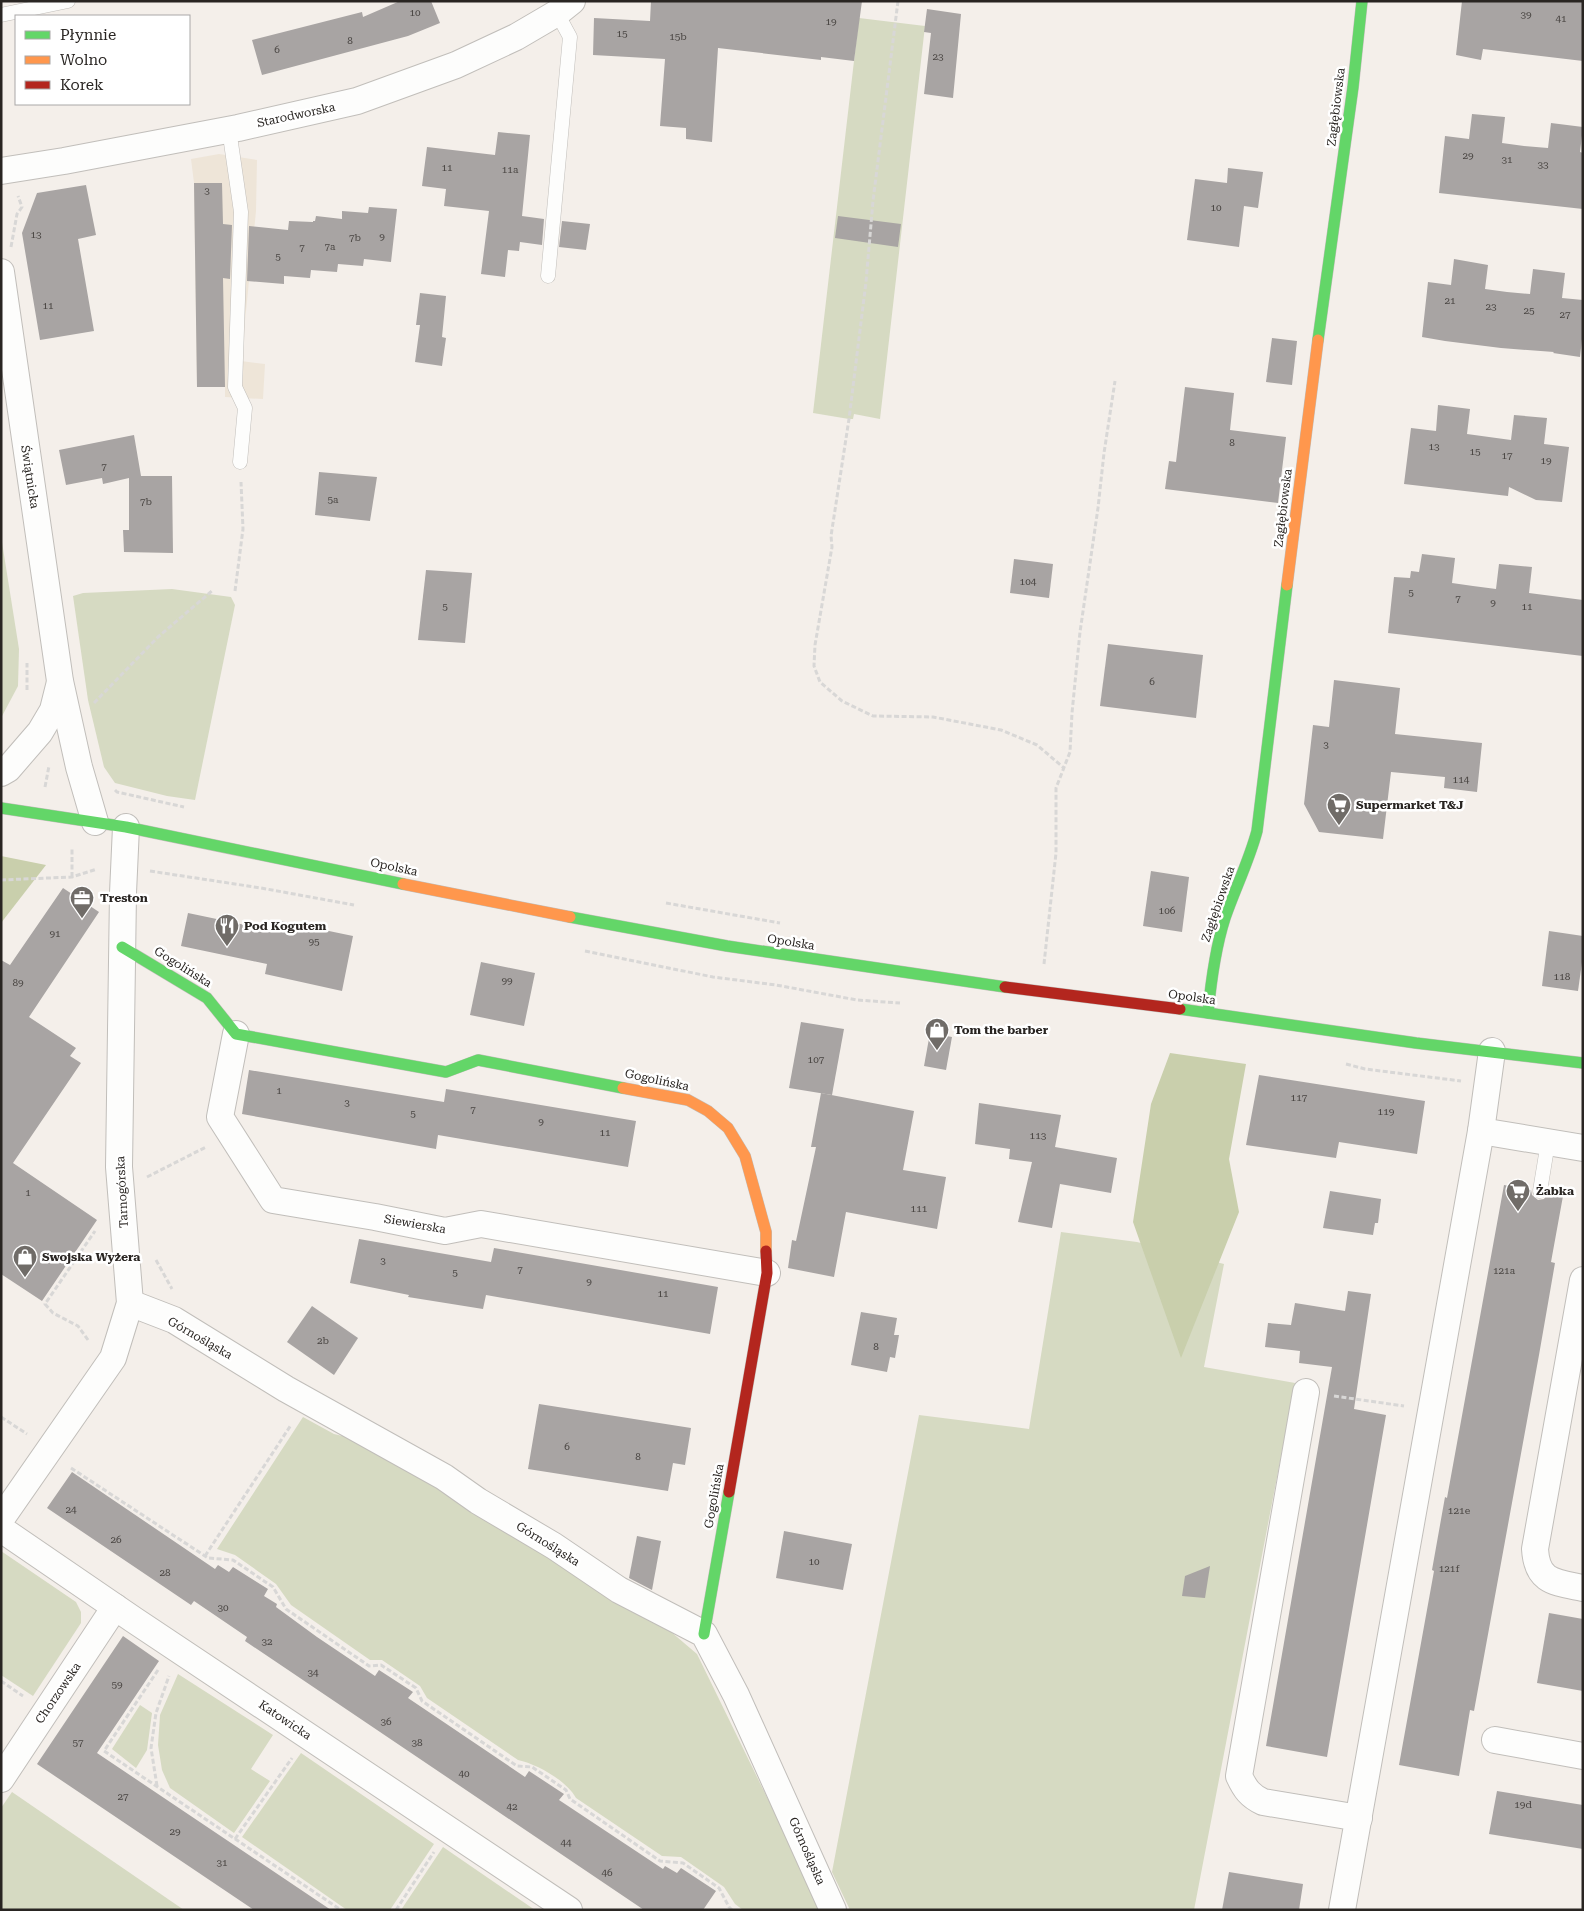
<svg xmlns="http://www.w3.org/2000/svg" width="1584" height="1911" viewBox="0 0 1584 1911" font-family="'Roboto Serif',serif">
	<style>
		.industrial { fill: #eee5d8 }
		.green { fill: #d6dac2 }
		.forest { fill: #c9cfac }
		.building { fill: #a8a4a3 }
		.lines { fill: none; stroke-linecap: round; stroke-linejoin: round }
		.lane-casing { stroke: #c1beba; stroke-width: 15 }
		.street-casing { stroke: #c1beba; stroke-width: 28 }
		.fast-casing { stroke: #c1beba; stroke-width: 12 }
		.slow-casing { stroke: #c1beba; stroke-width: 12 }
		.jam-casing { stroke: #c1beba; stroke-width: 12 }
		.path { stroke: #d8d7d6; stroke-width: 3; stroke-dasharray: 5 2.5; stroke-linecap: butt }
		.lane { stroke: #fdfdfc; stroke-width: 14 }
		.street { stroke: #fdfdfc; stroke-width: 26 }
		.fast { stroke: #63d668; stroke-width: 11 }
		.slow { stroke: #ff974d; stroke-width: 11 }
		.jam { stroke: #b3261e; stroke-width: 11 }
		.labels { text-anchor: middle; stroke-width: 5; stroke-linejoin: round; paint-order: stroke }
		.number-label { font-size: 10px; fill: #494542 }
		.street-label { font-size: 12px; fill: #292522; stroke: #fff }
		.poi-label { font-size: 12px; font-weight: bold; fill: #292522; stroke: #fff; text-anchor: start }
	</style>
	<rect width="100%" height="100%" fill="#f4efea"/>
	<polygon class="industrial" points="219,154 257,160 256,211 241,361 265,364 263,399 225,397 225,387 197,387 194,183 191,159"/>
	<g class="green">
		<polygon points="859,18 925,26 880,419 854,414 853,419 849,419 813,413"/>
		<polygon points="1,536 19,649 18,686 1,718"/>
		<polygon points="172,589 231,597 235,605 195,800 167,796 115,783 104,767 88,700 73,596 83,593"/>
		<polygon points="1061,1232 1137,1242 1224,1264 1204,1367 1295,1383 1194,1910 850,1910 832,1872 919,1415 1029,1429"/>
		<path d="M 303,1417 L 334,1434 L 351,1438 L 414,1469 L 670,1631 L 697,1654 L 822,1910 L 743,1910 L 735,1904 L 724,1887 L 681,1857 L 662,1856 L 576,1798 C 567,1781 537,1764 518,1760 L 427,1698 L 420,1686 L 382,1660 L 370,1660 L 291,1605 L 276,1584 L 235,1555 L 217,1549 Z"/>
		<polygon points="1,1551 76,1602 81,1612 81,1623 33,1696 1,1675"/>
		<polygon points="178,1674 273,1735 251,1769 270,1781 234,1833 170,1788 162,1770 158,1745 160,1715"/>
		<polygon points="140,1705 152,1713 147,1750 136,1768 112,1749"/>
		<polygon points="301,1753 434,1844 390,1910 347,1910 242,1837"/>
		<polygon points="12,1792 184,1910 1,1910 1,1808"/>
		<polygon points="443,1847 535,1910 401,1910"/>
	</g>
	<g class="forest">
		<polygon points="1,856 46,865 1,923"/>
		<polygon points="1170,1053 1246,1064 1229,1159 1239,1212 1181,1358 1133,1222 1151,1104"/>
	</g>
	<g class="building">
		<polygon points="400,1 431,1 440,23 408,36 262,75 252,40 362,12 363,17"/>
		<polygon points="651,1 862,1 854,61 821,57 821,60 718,48 712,142 686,139 686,128 660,126 665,59 593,55 594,18 650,21"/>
		<polygon points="1462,1 1583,1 1583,61 1483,49 1481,60 1456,55"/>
		<polygon points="927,9 961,14 953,98 924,94 931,33 924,32"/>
		<polygon points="1472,114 1505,117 1502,143 1524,146 1548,148 1551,123 1583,127 1580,152 1583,153 1583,209 1439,193 1445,136 1469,139"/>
		<polygon points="498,132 530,135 522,216 544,219 542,245 520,242 519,251 508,250 505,277 481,274 489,211 444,206 446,189 422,186 427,147 495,155"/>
		<polygon points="1228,168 1263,172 1258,208 1244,206 1239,247 1187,240 1195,179 1227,183"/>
		<polygon points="194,183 222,183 223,224 232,225 230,279 223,278 225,387 197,387"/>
		<polygon points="86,185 96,235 78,239 94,331 40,340 22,233 37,193"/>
		<polygon points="369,207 397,209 391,262 364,259 363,266 338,264 337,272 311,270 310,278 284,276 284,284 247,281 249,226 288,230 289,221 313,222 313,221 315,221 316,216 342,219 342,211 368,213"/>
		<polygon points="838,216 901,224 898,247 835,238"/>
		<polygon points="562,221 590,224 586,250 559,247"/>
		<polygon points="1454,259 1488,265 1485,289 1507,292 1530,294 1533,269 1565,273 1562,298 1583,300 1583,330 1580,357 1553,353 1554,352 1501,348 1445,341 1422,337 1428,282 1451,285"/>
		<polygon points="420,293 446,296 442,337 446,338 442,366 415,362 420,325 416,325"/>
		<polygon points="1272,338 1297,341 1292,385 1266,382"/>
		<polygon points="1185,387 1234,393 1230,430 1286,437 1278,503 1165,489 1169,461 1176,462"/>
		<polygon points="1438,405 1470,409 1467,434 1511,440 1514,415 1547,418 1544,444 1569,447 1562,502 1536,500 1509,487 1508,496 1404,484 1411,428 1436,431"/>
		<polygon points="134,435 141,476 172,476 173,553 124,552 123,530 129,530 129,478 103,484 102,478 66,485 59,450"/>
		<polygon points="319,472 377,477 370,521 315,515"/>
		<polygon points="1422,554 1455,558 1452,583 1473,586 1496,589 1499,564 1532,567 1529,593 1583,600 1583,656 1388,633 1394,577 1410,578 1411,571 1419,572"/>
		<polygon points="1014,559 1053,564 1049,598 1010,593"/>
		<polygon points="426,570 472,573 465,643 418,640"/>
		<polygon points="1108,644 1203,655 1196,718 1100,706"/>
		<polygon points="1334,680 1400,688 1395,734 1482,743 1477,792 1444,788 1445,777 1391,772 1383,839 1319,832 1304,804 1313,725 1329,727"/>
		<polygon points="1151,871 1189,877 1182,932 1143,926"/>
		<polygon points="63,888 99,912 29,1017 76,1048 70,1056 81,1063 13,1163 97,1220 42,1301 1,1274 1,960 10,965"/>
		<polygon points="188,913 274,931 276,920 353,936 342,991 265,974 267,964 181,946"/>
		<polygon points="1549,931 1583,936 1583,955 1578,991 1542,986"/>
		<polygon points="481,962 535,973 524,1026 470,1015"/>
		<polygon points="801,1022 844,1029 832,1095 789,1088"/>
		<polygon points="930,1033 952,1037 946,1070 924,1066"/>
		<polygon points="249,1070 444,1102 446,1089 636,1121 628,1167 438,1135 436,1149 242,1114"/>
		<polygon points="1259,1075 1425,1101 1417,1154 1339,1142 1336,1158 1246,1145"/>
		<polygon points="821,1093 914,1111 903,1170 946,1177 937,1229 846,1212 834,1277 788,1268 792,1240 796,1241 816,1147 811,1147"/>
		<polygon points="979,1103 1061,1115 1055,1147 1117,1158 1111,1193 1060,1184 1052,1228 1018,1222 1032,1162 1009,1159 1010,1149 975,1144"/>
		<polygon points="1504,1185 1531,1190 1532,1195 1538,1200 1544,1199 1548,1193 1563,1196 1551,1262 1555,1263 1539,1355 1474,1711 1470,1710 1459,1776 1399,1765 1434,1571 1432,1570 1445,1497 1447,1498"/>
		<polygon points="1330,1191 1381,1199 1378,1223 1375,1223 1373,1235 1323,1228"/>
		<polygon points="359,1239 491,1262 494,1248 718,1287 710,1334 486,1295 483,1309 408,1297 409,1295 350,1283"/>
		<polygon points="1348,1291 1371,1294 1354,1409 1386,1415 1327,1757 1266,1746 1332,1367 1299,1363 1300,1351 1265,1347 1268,1323 1291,1325 1295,1303 1345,1311"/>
		<polygon points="312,1306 358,1338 334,1375 287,1342"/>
		<polygon points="861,1312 897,1318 894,1335 899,1335 895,1358 890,1357 887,1372 851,1365"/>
		<polygon points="539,1404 691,1428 685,1465 673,1463 668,1491 528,1469"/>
		<polygon points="72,1472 215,1569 218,1565 229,1572 233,1567 268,1589 264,1596 277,1604 276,1607 317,1637 375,1676 379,1670 413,1692 408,1698 525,1777 529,1771 564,1794 559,1800 663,1869 665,1866 677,1873 681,1868 716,1891 703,1910 644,1910 245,1641 247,1637 194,1601 191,1605 47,1508"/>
		<polygon points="784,1531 852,1544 843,1590 776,1578"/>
		<polygon points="637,1536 661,1541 652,1590 629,1578"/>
		<polygon points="1210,1566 1205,1598 1182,1596 1185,1576"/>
		<polygon points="1549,1613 1583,1619 1583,1691 1537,1683"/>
		<polygon points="123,1636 159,1661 97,1753 331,1910 254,1910 37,1764"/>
		<polygon points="1497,1791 1583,1805 1583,1849 1489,1834"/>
		<polygon points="1229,1872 1303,1884 1299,1910 1222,1910"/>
	</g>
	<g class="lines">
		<defs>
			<g id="lane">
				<polyline points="1,15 68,1"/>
				<polyline points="229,129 241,212 235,387 245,408 240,462"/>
				<polyline points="548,276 570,37 557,13"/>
				<polyline points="1540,1191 1548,1142"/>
			</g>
			<g id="street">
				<polyline points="1,171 64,161 238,128 357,101 456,65 516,37 557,13 572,1"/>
				<polyline points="1,272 60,681 79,767 95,822"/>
				<polyline points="1,773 8,769 40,732 53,710 60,682"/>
				<polyline points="236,1034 220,1117 273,1200 375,1217 445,1231 481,1224 767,1273"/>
				<polyline points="1481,1131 1583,1148"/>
				<path d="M 1583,1280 L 1535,1549 C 1537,1582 1554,1582 1583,1588"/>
				<polyline points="130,1303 174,1320 286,1389 444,1477 478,1501 554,1546 619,1590 704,1634 736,1695 833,1910"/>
				<path d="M 1306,1392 L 1239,1776 C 1245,1789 1250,1796 1263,1802 L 1359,1818"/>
				<polyline points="1,1519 113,1358 130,1303 119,1167 123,893 126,827"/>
				<polyline points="1,1529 134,1620 569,1910"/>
				<polyline points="1495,1740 1583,1756"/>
				<polyline points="1,1779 115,1607"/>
				<polyline points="1342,1910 1481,1131 1492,1051"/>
			</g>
			<g id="fast">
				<polyline points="1318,340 1353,87 1362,1"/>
				<polyline points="1,808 126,827 403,884"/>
				<polyline points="570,917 727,946 1005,987"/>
				<polyline points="122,947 207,998 236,1034 446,1072 478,1060 623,1088"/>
				<polyline points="1180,1009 1416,1043 1583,1063"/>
				<path d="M 1208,1013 C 1211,981 1215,949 1225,918 C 1235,889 1249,861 1257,831 L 1287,585"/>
				<polyline points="704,1634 729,1492"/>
			</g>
			<g id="slow">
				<polyline points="1287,585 1318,340"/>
				<polyline points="403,884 570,917"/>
				<polyline points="623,1088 688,1100 708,1111 728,1128 745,1156 766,1232 766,1251"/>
			</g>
			<g id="jam">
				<polyline points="1005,987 1180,1009"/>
				<polyline points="729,1492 767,1273 766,1251"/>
			</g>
		</defs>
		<use href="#lane" class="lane-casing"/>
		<use href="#street" class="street-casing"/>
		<use href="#fast" class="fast-casing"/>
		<use href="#slow" class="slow-casing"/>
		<use href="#jam" class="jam-casing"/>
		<g class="path">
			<polyline points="898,1 873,201 866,282 849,419 831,536 832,547 815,645 814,666 820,682 842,701 873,716 933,717 1001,730 1037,745 1064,768"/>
			<polyline points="11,247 17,214 22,207 18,196"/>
			<polyline points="235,591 243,529 241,482"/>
			<polyline points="27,690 27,663"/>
			<polyline points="94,703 158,637 213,590"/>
			<polyline points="45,787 49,766"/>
			<polyline points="115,790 117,792 184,807"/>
			<polyline points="150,871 261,888 354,905"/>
			<polyline points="72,877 72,848"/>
			<polyline points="1,880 72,877 97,869"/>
			<polyline points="666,903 780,923"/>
			<polyline points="585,951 713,977 776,985 857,1000 900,1003"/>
			<polyline points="1044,964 1056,853 1056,788 1070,752 1072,713 1080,632 1098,508 1104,453 1115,381"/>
			<polyline points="1346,1064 1365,1069 1461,1081"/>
			<polyline points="147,1177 206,1147"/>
			<polyline points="156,1260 172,1289"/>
			<polyline points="88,1340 78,1326 53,1313 45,1304 95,1231"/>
			<polyline points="1334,1396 1404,1406"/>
			<polyline points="1,1417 27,1434"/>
			<polyline points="71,1468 208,1558 233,1560 273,1587 286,1609 369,1666 381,1665 416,1688 422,1701 517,1766 532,1767 566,1790 570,1799 660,1861 683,1863 719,1888 729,1907 732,1910"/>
			<polyline points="205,1556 291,1425"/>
			<polyline points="158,1670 104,1751 341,1910"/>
			<polyline points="1,1681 23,1696"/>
			<polyline points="157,1786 151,1748 156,1713 169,1676"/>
			<polyline points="235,1839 292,1758"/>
			<polyline points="396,1910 434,1852"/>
		</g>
		<use href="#lane" class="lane"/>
		<use href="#street" class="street"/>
		<use href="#fast" class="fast"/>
		<use href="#slow" class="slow"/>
		<use href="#jam" class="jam"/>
	</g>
	<defs>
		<symbol id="supermarket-pin" viewBox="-11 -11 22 30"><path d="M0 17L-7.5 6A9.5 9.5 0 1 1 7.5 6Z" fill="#706c68" stroke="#fff"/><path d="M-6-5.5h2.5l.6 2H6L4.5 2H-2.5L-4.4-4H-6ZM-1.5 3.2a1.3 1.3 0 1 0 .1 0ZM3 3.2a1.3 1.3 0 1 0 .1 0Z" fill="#fff"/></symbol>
		<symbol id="office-pin" viewBox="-11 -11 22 30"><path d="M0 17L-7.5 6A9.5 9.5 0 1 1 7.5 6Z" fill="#706c68" stroke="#fff"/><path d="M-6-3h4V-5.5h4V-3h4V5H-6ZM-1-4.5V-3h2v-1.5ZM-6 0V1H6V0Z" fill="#fff"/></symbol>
		<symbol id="restaurant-pin" viewBox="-11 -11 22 30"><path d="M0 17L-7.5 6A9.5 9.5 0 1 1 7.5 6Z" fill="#706c68" stroke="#fff"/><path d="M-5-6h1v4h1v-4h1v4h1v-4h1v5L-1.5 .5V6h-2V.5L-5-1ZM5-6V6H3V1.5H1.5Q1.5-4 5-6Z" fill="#fff"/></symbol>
		<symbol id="shop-pin" viewBox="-11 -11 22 30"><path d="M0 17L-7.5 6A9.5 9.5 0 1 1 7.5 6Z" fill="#706c68" stroke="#fff"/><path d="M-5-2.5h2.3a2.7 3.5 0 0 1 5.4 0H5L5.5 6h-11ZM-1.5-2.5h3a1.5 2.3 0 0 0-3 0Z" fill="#fff"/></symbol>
	</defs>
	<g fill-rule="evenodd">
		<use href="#supermarket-pin" x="1325" y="791" width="28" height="38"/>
		<use href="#office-pin" x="68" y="884" width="28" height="38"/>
		<use href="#restaurant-pin" x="213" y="912" width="28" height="38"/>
		<use href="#shop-pin" x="923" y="1016" width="28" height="38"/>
		<use href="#supermarket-pin" x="1504" y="1177" width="28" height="38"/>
		<use href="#shop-pin" x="11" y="1243" width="28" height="38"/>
	</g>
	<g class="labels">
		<g class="number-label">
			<text x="415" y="16">10</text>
			<text x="1526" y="18">39</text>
			<text x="1561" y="22">41</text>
			<text x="831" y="25">19</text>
			<text x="622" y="37">15</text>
			<text x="678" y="40">15b</text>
			<text x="350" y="44">8</text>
			<text x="277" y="53">6</text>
			<text x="938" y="60">23</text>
			<text x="1468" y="159">29</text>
			<text x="1507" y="163">31</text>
			<text x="1543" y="168">33</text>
			<text x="447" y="171">11</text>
			<text x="510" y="173">11a</text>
			<text x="207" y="194">3</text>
			<text x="1216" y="211">10</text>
			<text x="36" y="238">13</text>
			<text x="382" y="240">9</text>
			<text x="355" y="241">7b</text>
			<text x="330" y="250">7a</text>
			<text x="302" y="251">7</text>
			<text x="278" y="260">5</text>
			<text x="1450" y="304">21</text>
			<text x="48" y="309">11</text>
			<text x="1491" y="310">23</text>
			<text x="1529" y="314">25</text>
			<text x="1565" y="318">27</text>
			<text x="1232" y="446">8</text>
			<text x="1434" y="450">13</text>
			<text x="1475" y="455">15</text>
			<text x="1507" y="459">17</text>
			<text x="1546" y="464">19</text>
			<text x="104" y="470">7</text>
			<text x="333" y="503">5a</text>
			<text x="146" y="505">7b</text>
			<text x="1028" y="585">104</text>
			<text x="1411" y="596">5</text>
			<text x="1458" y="602">7</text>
			<text x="1493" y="606">9</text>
			<text x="445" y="610">5</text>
			<text x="1527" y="610">11</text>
			<text x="1152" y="685">6</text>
			<text x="1326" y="748">3</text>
			<text x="1461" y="783">114</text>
			<text x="1167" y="914">106</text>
			<text x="55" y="937">91</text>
			<text x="314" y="945">95</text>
			<text x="1562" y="980">118</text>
			<text x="507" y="984">99</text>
			<text x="18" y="986">89</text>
			<text x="816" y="1063">107</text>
			<text x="279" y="1094">1</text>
			<text x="1299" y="1101">117</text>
			<text x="347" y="1106">3</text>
			<text x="473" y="1113">7</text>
			<text x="1386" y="1115">119</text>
			<text x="413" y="1117">5</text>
			<text x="541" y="1125">9</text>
			<text x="605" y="1136">11</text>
			<text x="1038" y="1139">113</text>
			<text x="28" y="1196">1</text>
			<text x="919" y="1212">111</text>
			<text x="383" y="1264">3</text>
			<text x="520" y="1273">7</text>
			<text x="1504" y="1274">121a</text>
			<text x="455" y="1276">5</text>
			<text x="589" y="1285">9</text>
			<text x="663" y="1297">11</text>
			<text x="323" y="1344">2b</text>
			<text x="876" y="1350">8</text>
			<text x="567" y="1450">6</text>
			<text x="638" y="1460">8</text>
			<text x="71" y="1513">24</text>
			<text x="1459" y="1514">121e</text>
			<text x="116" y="1543">26</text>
			<text x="814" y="1565">10</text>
			<text x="1449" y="1572">121f</text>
			<text x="165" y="1576">28</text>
			<text x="223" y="1611">30</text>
			<text x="267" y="1645">32</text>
			<text x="313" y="1676">34</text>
			<text x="117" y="1688">59</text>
			<text x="386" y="1725">36</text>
			<text x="78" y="1746">57</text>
			<text x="417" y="1746">38</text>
			<text x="464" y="1777">40</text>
			<text x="123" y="1800">27</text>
			<text x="1523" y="1808">19d</text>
			<text x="512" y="1810">42</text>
			<text x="175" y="1835">29</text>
			<text x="566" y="1846">44</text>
			<text x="222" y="1866">31</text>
			<text x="607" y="1876">46</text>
		</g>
		<g class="street-label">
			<text transform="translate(1336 107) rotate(-83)" y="4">Zagłębiowska</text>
			<text transform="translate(296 115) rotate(-12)" y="4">Starodworska</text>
			<text transform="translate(30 477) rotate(81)" y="4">Świątnicka</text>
			<text transform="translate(1283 508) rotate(-83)" y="4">Zagłębiowska</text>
			<text transform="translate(394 867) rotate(12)" y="4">Opolska</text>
			<text transform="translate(1218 904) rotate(-71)" y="4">Zagłębiowska</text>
			<text transform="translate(791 942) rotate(9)" y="4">Opolska</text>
			<text transform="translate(183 967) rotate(32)" y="4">Gogolińska</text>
			<text transform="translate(1192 997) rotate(8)" y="4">Opolska</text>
			<text transform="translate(657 1080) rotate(12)" y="4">Gogolińska</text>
			<text transform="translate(122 1192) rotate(-93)" y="4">Tarnogórska</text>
			<text transform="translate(415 1224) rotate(10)" y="4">Siewierska</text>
			<text transform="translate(200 1338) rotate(30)" y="4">Górnośląska</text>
			<text transform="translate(714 1496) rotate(-80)" y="4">Gogolińska</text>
			<text transform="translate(548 1544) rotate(32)" y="4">Górnośląska</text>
			<text transform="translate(58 1693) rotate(-56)" y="4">Chorzowska</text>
			<text transform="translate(285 1720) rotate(34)" y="4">Katowicka</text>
			<text transform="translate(807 1851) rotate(66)" y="4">Górnośląska</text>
		</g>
		<g class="poi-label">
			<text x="1356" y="809">Supermarket T&amp;J</text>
			<text x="100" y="902">Treston</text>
			<text x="244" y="930">Pod Kogutem</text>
			<text x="954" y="1034">Tom the barber</text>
			<text x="1536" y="1195">Żabka</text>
			<text x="42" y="1261">Swojska Wyżera</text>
		</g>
	</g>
	<rect width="1584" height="1911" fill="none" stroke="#292522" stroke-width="5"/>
	<rect x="15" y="15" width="175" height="90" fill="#ffffff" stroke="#a9a8a7"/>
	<rect x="25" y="31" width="25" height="8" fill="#63d668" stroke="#a9a8a7"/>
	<text x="60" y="40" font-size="15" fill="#292522">Płynnie</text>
	<rect x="25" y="56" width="25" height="8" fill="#ff974d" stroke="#a9a8a7"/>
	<text x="60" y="65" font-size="15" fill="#292522">Wolno</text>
	<rect x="25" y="81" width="25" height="8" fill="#b3261e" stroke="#a9a8a7"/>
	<text x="60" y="90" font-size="15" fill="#292522">Korek</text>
</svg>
